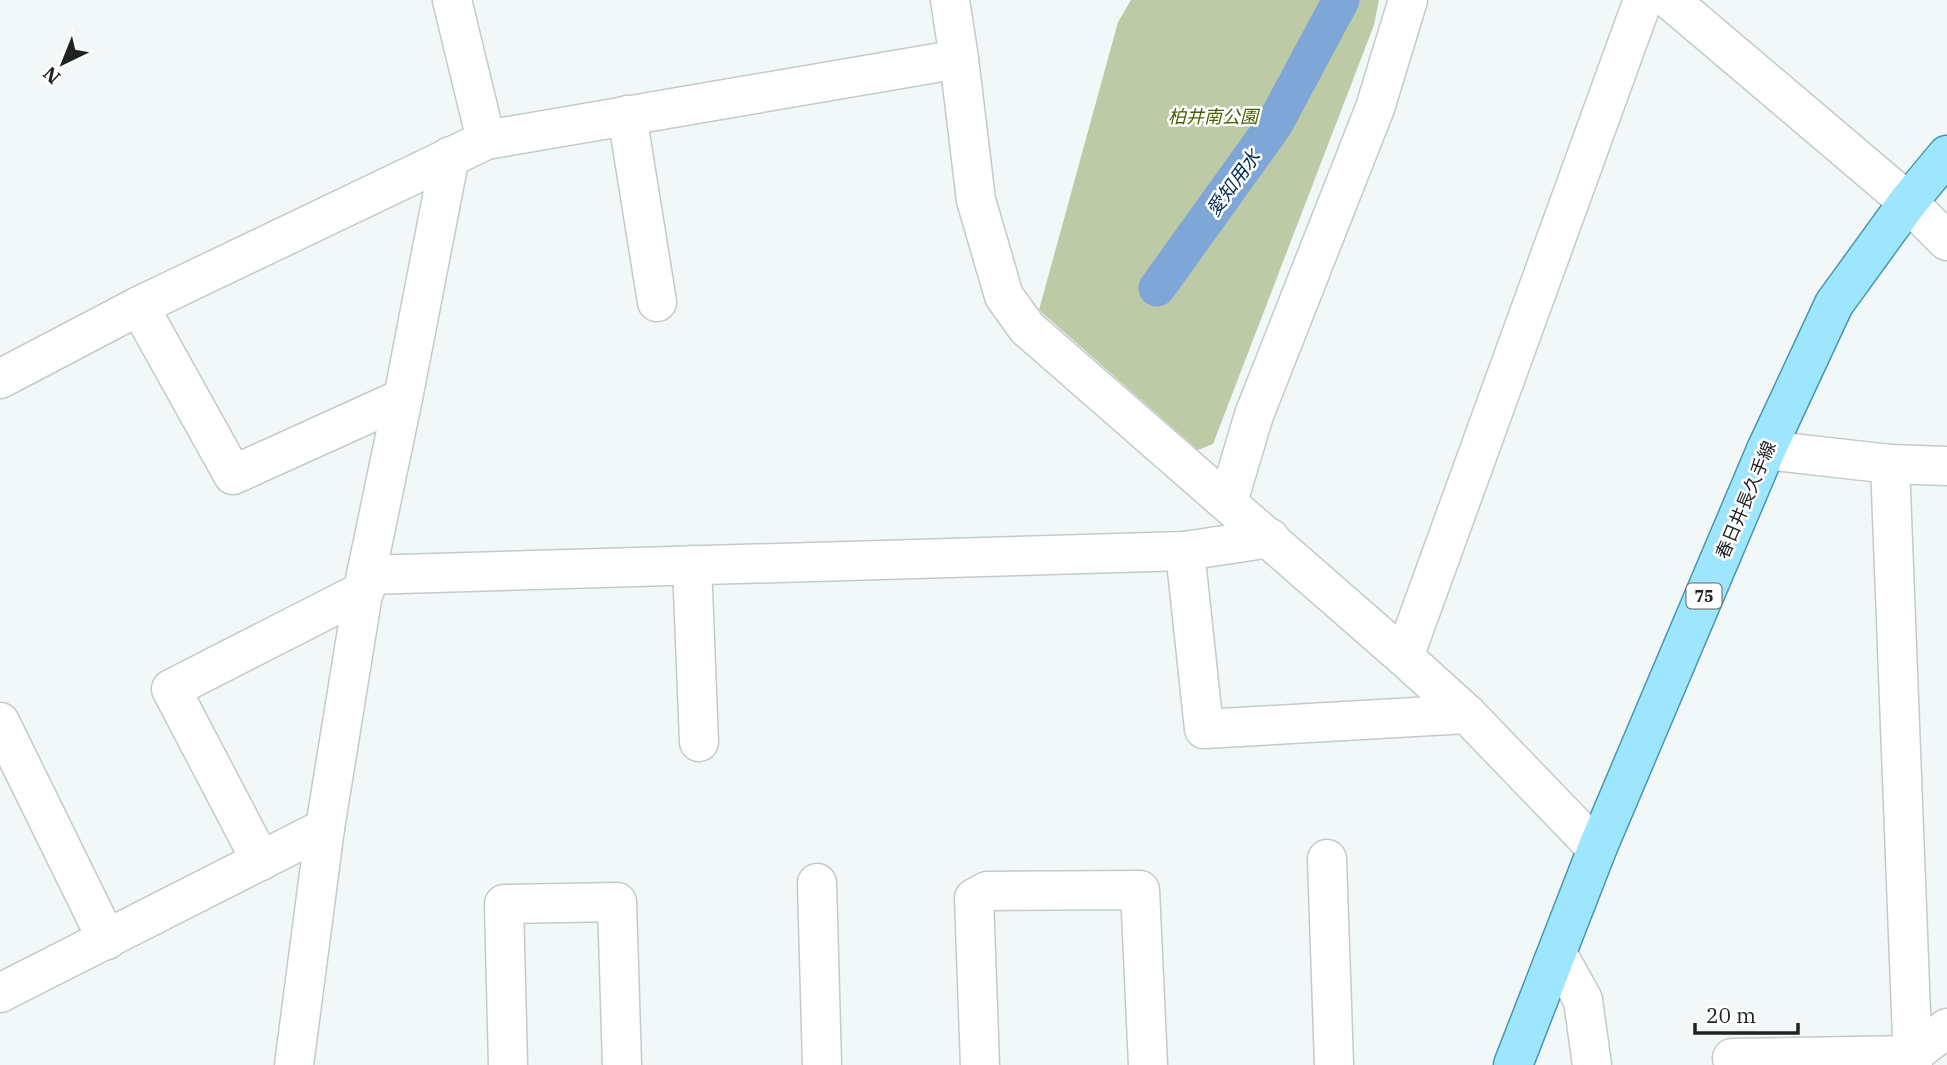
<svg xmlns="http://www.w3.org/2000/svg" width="1947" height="1065" viewBox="0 0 1947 1065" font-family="'IBM Plex Serif','Noto Sans JP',serif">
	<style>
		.green { fill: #bccaa5 }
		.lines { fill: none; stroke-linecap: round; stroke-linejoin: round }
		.canal { stroke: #7ea6d7; stroke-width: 37 }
		.minor-casing { stroke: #c4caca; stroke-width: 41 }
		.major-casing { stroke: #4897af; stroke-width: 41 }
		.minor { stroke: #fff; stroke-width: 38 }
		.major { stroke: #9ee6fd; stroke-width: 38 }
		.labels { text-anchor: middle; stroke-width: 5; stroke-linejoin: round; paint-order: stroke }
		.shield { fill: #fff; stroke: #646565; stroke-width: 2 }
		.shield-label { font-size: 16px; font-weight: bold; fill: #212323 }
		.park-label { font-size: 18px; font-style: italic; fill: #496100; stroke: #fff }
		.street-label { font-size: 18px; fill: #212323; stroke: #fff }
		.water-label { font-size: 19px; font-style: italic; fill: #002b57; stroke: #fff }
	</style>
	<rect width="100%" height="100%" fill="#f2f8f8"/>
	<polygon class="green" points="1131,0 1379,0 1374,25 1213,444 1198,450 1039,310 1118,22"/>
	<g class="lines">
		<polyline class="canal" points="1157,288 1274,125 1341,0"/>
		<defs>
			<g id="minor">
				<polyline points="452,0 486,140"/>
				<polyline points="950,0 959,59 976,200 1004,296 1027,328 1404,657 1467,714 1597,849"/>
				<polyline points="1670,0 1908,202 1947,241"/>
				<polyline points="627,115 657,302"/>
				<polyline points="139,306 233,475 403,398"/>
				<polyline points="0,379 139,306 486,140 959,59"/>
				<polyline points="1766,450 1890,464 1947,466"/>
				<polyline points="1890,464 1913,1065"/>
				<polyline points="1228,502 1254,415 1375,108 1408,0"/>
				<polyline points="1185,551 1204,729 1467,714"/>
				<polyline points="692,565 699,742"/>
				<polyline points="366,575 1185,551 1270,538"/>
				<polyline points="1404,657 1643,0"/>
				<polyline points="0,722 107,940"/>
				<polyline points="1327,859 1334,1065"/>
				<polyline points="261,861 171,689 365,590"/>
				<polyline points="817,883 822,1065"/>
				<polyline points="1557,953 1583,1000 1592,1065"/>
				<polyline points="0,993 325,828"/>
				<polyline points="1732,1058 1912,1055 1947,1028"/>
				<polyline points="294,1065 325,828 366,575 403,398 450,156"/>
				<polyline points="508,1065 504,904 617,902 622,1065"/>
				<polyline points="980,1065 974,898 987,891 1140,890 1148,1065"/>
			</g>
			<polyline id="major" points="1513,1065 1597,849 1766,450 1834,304 1908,202 1947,155"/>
		</defs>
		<use href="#minor" class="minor-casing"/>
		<use href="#major" class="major-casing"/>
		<use href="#minor" class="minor"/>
		<use href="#major" class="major"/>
	</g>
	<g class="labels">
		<rect class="shield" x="1686.5" y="583.5" width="35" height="25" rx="5"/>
		<g class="shield-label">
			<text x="1704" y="602">75</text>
		</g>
		<g class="park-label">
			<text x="1213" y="123">柏井南公園</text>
		</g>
		<g class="street-label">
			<text transform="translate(1746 500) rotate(-67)" y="6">春日井長久手線</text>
		</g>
		<g class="water-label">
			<text transform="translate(1233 183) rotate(-54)" y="7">愛知用水</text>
		</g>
	</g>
	<g transform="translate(63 63) rotate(223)" stroke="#ffffff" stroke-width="5" paint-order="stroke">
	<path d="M0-5L12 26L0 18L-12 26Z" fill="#212323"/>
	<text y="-10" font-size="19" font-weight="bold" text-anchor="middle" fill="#212323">N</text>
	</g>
	<path d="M1695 1023v10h103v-10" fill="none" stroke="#212323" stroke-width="3.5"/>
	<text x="1706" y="1023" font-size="21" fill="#212323" stroke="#ffffff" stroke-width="5" paint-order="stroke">20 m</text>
</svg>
